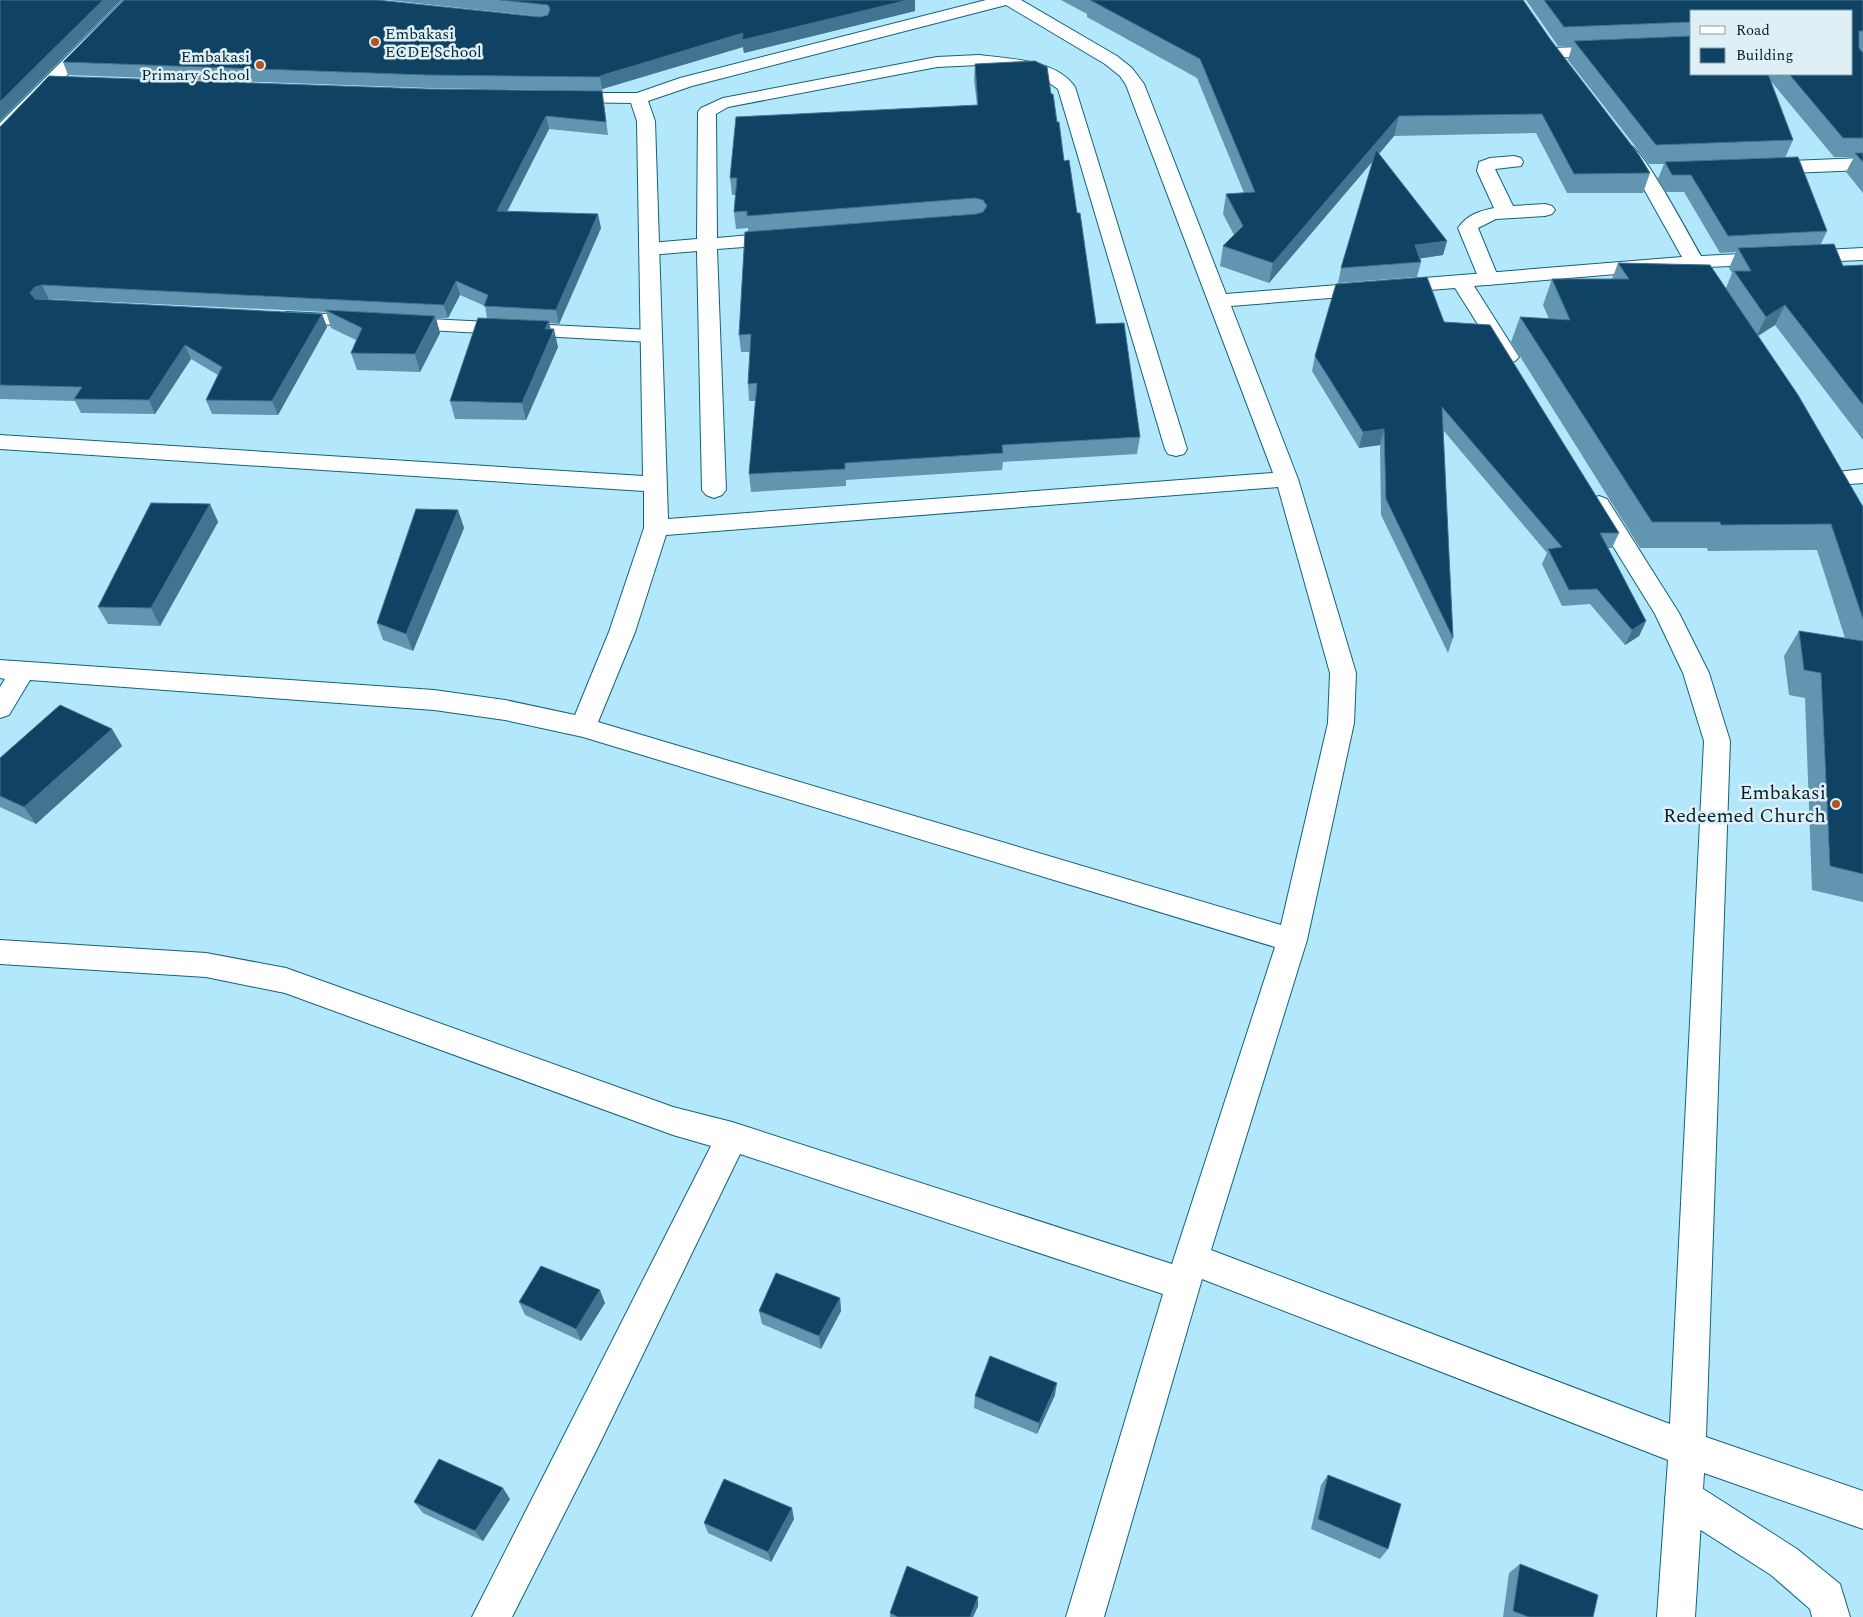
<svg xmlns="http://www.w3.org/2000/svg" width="1863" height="1617" viewBox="0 0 1863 1617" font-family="Spectral,serif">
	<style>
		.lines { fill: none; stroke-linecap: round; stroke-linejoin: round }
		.lane-casing { stroke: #10637b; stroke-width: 2 }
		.street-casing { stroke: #10637b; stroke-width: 2 }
		.lane { fill: #fff; fill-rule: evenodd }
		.street { fill: #fff; fill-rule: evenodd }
		.wall { fill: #6195b0; fill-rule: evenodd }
		.shaded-wall { fill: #407491 }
		.building { fill: #0f4263; stroke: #407491 }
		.poi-dot { fill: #b65121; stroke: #deeff6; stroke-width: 2 }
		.labels { text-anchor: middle; stroke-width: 5; stroke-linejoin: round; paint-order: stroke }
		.far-poi-label { font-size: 16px; fill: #03232d; stroke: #deeff6; text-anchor: start }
		.poi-label { font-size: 20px; fill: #03232d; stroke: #deeff6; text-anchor: end }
	</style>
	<rect width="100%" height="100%" fill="#b3e8fc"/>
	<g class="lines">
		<defs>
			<g id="lane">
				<path d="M 979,55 C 1009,59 1056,59 1075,87 L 1187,449 L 1184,454 L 1176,456 L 1168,454 L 1165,449 L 1058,89 L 1042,78 L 1028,73 L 979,65 L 937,67 L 728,107 L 716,114 L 717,238 L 783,232 L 790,234 L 793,238 L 790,242 L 783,244 L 717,249 L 726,490 L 722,495 L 714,498 L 706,495 L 702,490 L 697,251 L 650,255 L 643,253 L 640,249 L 643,245 L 650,243 L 697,239 L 698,112 L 701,108 L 723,98 L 937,57 Z"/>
				<path d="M 1514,156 L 1521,158 L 1523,162 L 1521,166 L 1495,169 L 1513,206 L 1545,204 L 1552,206 L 1555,210 L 1552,214 L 1545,216 L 1496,219 L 1478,228 L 1499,279 L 1496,283 L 1489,285 L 1482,283 L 1479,279 L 1458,228 C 1467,215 1479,211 1494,208 L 1477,171 L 1479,162 L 1490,158 Z"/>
				<polygon points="287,312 651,330 658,332 661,336 658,340 651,342 280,322 277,318 280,314"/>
				<polygon points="1684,1479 1697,1485 1797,1549 1840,1584 1850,1617 1812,1617 1810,1609 1771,1575 1671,1511 1665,1498 1671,1485"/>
			</g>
			<g id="street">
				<polygon points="123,0 140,0 6,138 0,139 0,123"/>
				<path d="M 986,0 L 1021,0 L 1117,56 L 1132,68 L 1144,84 L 1226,294 L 1682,257 L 1635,173 L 1617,150 L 1620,146 C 1623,145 1627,144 1631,146 C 1645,152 1690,237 1701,256 L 1863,248 L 1863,260 L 1708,267 L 1712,275 L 1709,279 L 1702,281 L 1695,279 L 1688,268 L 1474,286 L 1519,357 L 1515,361 L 1508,363 L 1501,361 L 1455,288 L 1231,306 L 1298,479 L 1356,673 L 1354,723 L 1307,940 L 1211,1250 L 1670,1424 L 1704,741 L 1683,673 L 1655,614 L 1587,504 L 1591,499 L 1599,496 L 1607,499 L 1679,613 L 1709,673 L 1730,741 L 1706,1437 L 1863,1491 L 1863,1529 L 1704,1473 L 1695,1617 L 1657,1617 L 1668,1460 L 1202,1279 L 1104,1617 L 1066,1617 L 1163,1294 L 740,1154 L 598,1447 L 512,1617 L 472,1617 L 711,1146 L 673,1135 L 285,993 L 206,977 L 0,964 L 0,940 L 206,953 L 286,968 L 673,1107 L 732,1122 L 1172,1264 L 1275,947 L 583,737 L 505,720 L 434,710 L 30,680 L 9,715 L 0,718 L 0,687 L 5,679 L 0,678 L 0,660 L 434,690 L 505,700 L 575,715 L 609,632 L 644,528 L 644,491 L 0,449 L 0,435 L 643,476 L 637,121 L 631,103 L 567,102 L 561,101 L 558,97 L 561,93 L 637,93 L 680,78 ZM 1006,5 L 1105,64 L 1120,76 L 1126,85 L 1273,473 L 668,519 L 655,121 L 648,101 L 692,86 ZM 1278,487 L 1330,673 L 1328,723 L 1281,925 L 598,722 L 635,632 L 666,535 Z"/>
				<polygon points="1608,46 1614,47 1616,51 1614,55 1552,58 1546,57 1544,53 1546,49 1552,48"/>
				<polygon points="1863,158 1863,170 1764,174 1757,172 1755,168 1757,164 1764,162"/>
				<polygon points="1863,469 1863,483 1837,485 1829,483 1826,478 1829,473"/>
			</g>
		</defs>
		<use href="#lane" class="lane-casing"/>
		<use href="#street" class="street-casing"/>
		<use href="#lane" class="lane"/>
		<use href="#street" class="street"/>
	</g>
	<g class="wall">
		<polygon points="388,0 915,0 915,11 744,53 743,47 602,89 603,91 430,88 68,75 63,62 535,16"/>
		<polygon points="1061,0 1523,0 1550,39 1650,173 1643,193 1567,193 1536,133 1394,136 1379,154 1447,241 1443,255 1420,258 1421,262 1417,277 1338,283 1341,268 1373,161 1269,283 1220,266 1223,246 1234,235 1223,214 1226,194 1244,193 1197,78 1087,17 1087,14"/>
		<path d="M 1526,0 L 1863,0 L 1863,193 L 1846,172 L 1854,157 L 1834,157 L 1770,80 L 1793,140 L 1785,158 L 1827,231 L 1821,244 L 1843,266 L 1863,265 L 1863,440 L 1775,325 L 1758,336 L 1863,507 L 1863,902 L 1812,890 L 1805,698 L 1789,695 L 1784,656 L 1799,631 L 1845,638 L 1817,550 L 1708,551 L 1707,548 L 1640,548 L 1511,342 L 1520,317 L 1549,319 L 1543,305 L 1552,279 L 1612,279 L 1618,263 L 1726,288 L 1732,273 L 1729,268 L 1736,252 L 1720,253 L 1684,192 L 1666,192 L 1658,179 L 1664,164 L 1649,164 L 1568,60 L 1572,46 L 1558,46 ZM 1692,11 L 1852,11 L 1852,74 L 1692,74 Z"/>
		<polygon points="975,64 1051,94 1064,161 1077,213 1096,324 1140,437 1137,454 1003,462 1002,470 846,480 846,486 751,492 749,474 756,401 749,401 748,384 750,352 741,352 739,335 748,232 748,228 736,229 734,212 736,195 732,195 730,178 977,105 974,80"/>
		<polygon points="604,104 608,135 549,129 507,212 601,228 559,324 549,323 550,329 558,347 526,420 455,419 450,401 487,318 485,306 460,295 448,318 436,318 440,333 420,372 357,370 351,353 356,340 331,328 326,312 49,299 47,300 322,314 327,327 278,415 212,414 206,400 218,375 191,359 155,414 81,413 75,401 0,399 0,127"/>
		<polygon points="1444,322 1619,533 1612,548 1608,548 1646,621 1639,636 1625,645 1590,604 1562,606 1542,564 1547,553 1443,430 1453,638 1448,653 1381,515 1380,445 1359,448 1312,371 1315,356"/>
		<polygon points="210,504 218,522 160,626 108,624 98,607"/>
		<polygon points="458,510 464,528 413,651 383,640 377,623"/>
		<polygon points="112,729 122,746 36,824 0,807 0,758"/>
		<polygon points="840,1298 841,1311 821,1349 762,1324 759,1311"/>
		<polygon points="519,1302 605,1303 581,1341 525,1315"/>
		<polygon points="1055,1395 1037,1434 974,1408 975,1396"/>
		<polygon points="1328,1475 1388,1549 1380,1559 1311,1529 1321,1485"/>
		<polygon points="510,1499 483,1541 423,1513 414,1502"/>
		<polygon points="794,1519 771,1562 708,1533 704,1523"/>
		<polygon points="1520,1564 1593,1617 1503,1617 1509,1573"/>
		<polygon points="978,1597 978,1606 973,1617 890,1617 890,1613"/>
	</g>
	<g class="shaded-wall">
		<polygon points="103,0 121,0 0,121 0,102"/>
		<polygon points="908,0 915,0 915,11 744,53 743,47 602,89 600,76 743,33"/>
		<polygon points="546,116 549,129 500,225 497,211"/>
		<polygon points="1399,116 1394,136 1269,283 1273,263"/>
		<polygon points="598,214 601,228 559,324 556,310"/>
		<polygon points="1447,241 1443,255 1411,260 1415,245"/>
		<polygon points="456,281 460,295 448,318 444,305"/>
		<polygon points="42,285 49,299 41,301 37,307 30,293 35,287"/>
		<polygon points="1785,305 1775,325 1756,337 1766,317"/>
		<polygon points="322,314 327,327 278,415 272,401"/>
		<polygon points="435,316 440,333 420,372 415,354"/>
		<polygon points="549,321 552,335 554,329 558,347 526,420 522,403 545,329"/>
		<polygon points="185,345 191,359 155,414 149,400"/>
		<polygon points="1384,429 1380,445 1359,448 1363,432"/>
		<polygon points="210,504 218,522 160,626 151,608"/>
		<polygon points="458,510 464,528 413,651 406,634"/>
		<polygon points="1646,621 1639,636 1625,645 1632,630"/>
		<polygon points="112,729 122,746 36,824 24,807"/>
		<polygon points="600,1290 605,1303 581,1341 576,1329"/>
		<polygon points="840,1298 841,1311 821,1349 819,1336"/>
		<polygon points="1057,1383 1055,1395 1037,1434 1039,1423"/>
		<polygon points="503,1488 510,1499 483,1541 475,1531"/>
		<polygon points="792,1508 794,1519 771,1562 768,1552"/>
		<polygon points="978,1597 978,1606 973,1617 970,1617"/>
	</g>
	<g class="building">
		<polygon points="0,0 103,0 0,102"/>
		<polygon points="124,0 377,0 540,17 548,15 550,9 548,5 500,0 908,0 742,40 743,33 600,76 601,77 427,75 63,62"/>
		<polygon points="1090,0 1523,0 1550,39 1639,155 1650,173 1574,174 1542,114 1399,116 1273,263 1223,246 1243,226 1226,194 1255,192 1200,59"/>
		<polygon points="1544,0 1863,0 1863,31 1859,31 1859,48 1863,53 1863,138 1843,138 1789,74 1852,74 1852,11 1692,11 1692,22 1564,27"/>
		<polygon points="1692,36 1692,74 1768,74 1793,140 1656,145 1574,41"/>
		<polygon points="1035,61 1047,67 1051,94 1053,94 1057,122 1059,122 1064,161 1069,160 1077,213 1080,213 1096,324 1124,323 1140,437 1002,445 1003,453 845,463 845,469 749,474 757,383 748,384 751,334 739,335 745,232 976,214 983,212 987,206 983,200 975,198 747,216 747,211 734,212 737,178 730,178 736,117 978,105 975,64"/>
		<polygon points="49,76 427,89 602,91 606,122 546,116 497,211 598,214 556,310 484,306 488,295 456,281 444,305 42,285 35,287 30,293 35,299 322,314 272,401 206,400 222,367 185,345 149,400 74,399 82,387 0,385 0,127"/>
		<polygon points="1376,150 1447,241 1415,245 1421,262 1341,268"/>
		<polygon points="1855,153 1863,153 1863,162"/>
		<polygon points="1798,157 1827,231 1728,236 1691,175 1672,175 1665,162"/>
		<polygon points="1834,244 1843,266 1863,265 1863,405 1785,305 1766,317 1734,271 1751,271 1738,248"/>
		<polygon points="1618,263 1710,265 1798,395 1863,507 1863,619 1831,524 1721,525 1720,522 1652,522 1520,317 1570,320 1552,279 1629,279"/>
		<polygon points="1427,277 1444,322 1490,325 1619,533 1600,533 1646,621 1632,630 1597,589 1569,590 1548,549 1562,547 1442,407 1453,638 1386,499 1384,429 1363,432 1315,356 1336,284"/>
		<polygon points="325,310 435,316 415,354 351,353 362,328"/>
		<polygon points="478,318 549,321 545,329 554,329 522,403 450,401"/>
		<polygon points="151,503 210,504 151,608 98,607"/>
		<polygon points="416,509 458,510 406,634 377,623"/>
		<polygon points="1799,631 1863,641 1863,874 1830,866 1821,673 1804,670"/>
		<polygon points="60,705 112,729 24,807 0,796 0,758"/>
		<polygon points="541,1266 600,1290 576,1329 519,1302"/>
		<polygon points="776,1273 840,1298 819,1336 759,1311"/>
		<polygon points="990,1356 1057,1383 1039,1423 975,1396"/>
		<polygon points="439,1459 503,1488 475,1531 414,1502"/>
		<polygon points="1328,1475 1401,1504 1388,1549 1318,1519"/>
		<polygon points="724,1479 792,1508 768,1552 704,1523"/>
		<polygon points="1520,1564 1598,1595 1593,1617 1529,1617 1513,1611"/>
		<polygon points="907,1566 978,1597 970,1617 898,1617 890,1613"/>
	</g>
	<g class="poi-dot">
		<circle cx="375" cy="42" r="5"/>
		<circle cx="260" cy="65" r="5"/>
		<circle cx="1836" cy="804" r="5"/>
	</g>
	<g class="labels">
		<g class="far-poi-label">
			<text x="385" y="39">Embakasi<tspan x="385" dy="18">ECDE School</tspan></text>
			<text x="250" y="62" text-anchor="end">Embakasi<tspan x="250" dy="18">Primary School</tspan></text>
		</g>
		<g class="poi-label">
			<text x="1826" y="799">Embakasi<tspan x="1826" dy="23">Redeemed Church</tspan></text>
		</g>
	</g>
	<rect x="1690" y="10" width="162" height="65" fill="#deeff6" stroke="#869da6"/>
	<rect x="1700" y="26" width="25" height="8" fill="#ffffff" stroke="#869da6"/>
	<text x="1736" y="35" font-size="15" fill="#03232d">Road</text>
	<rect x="1700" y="48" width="25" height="15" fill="#0f4263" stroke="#869da6"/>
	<text x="1736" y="60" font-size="15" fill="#03232d">Building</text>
</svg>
